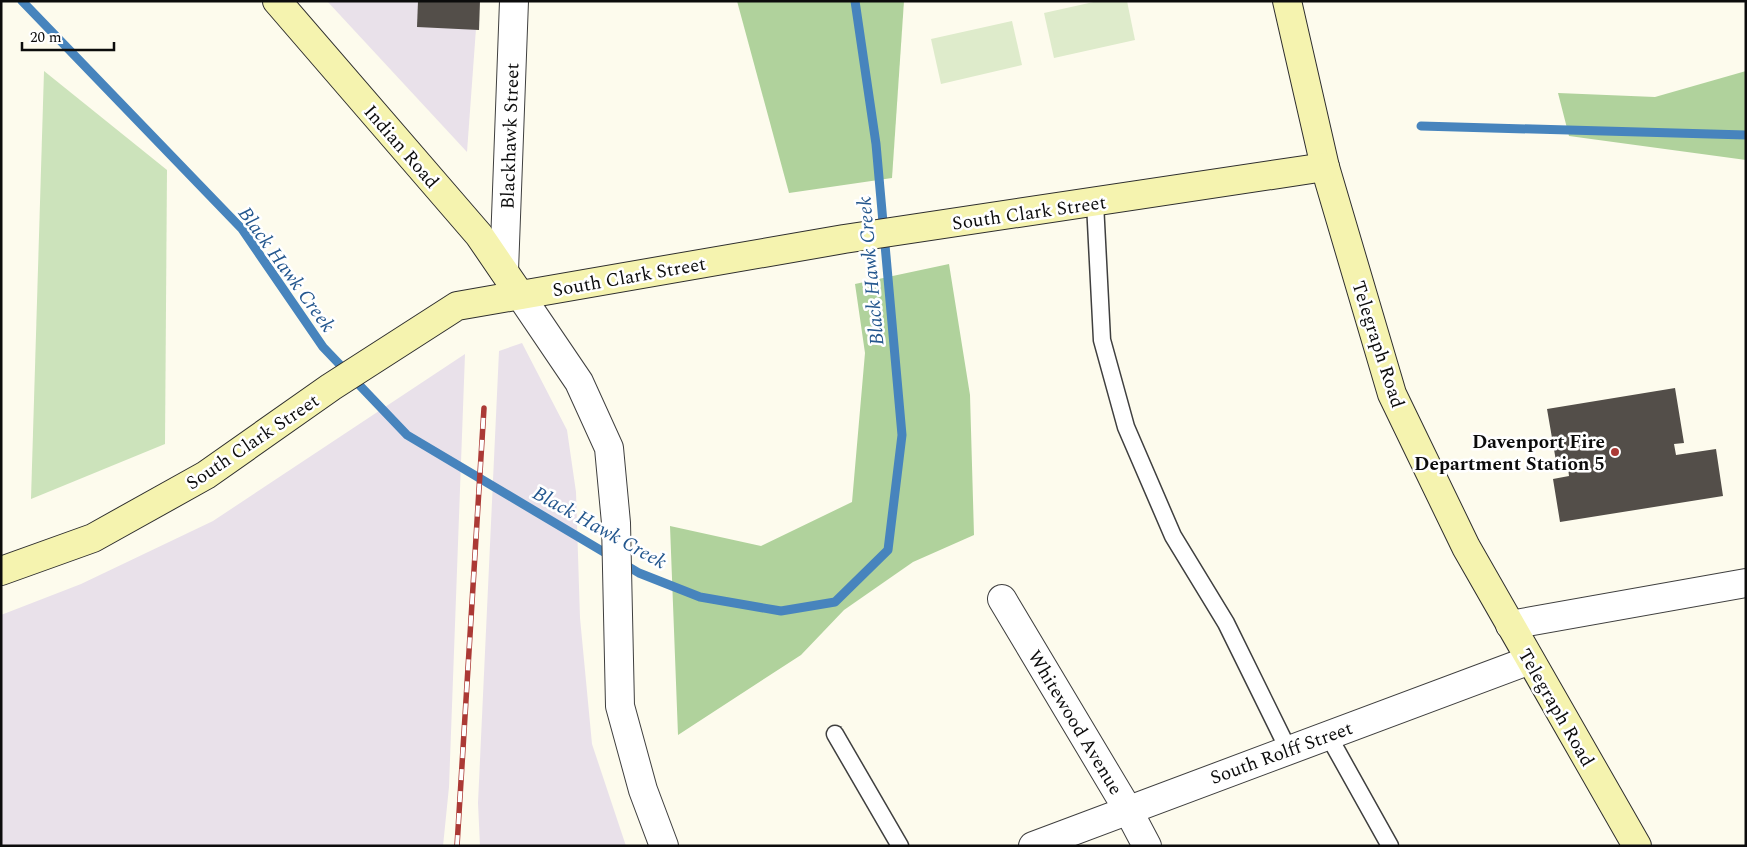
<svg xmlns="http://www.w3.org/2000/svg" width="1747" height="847" viewBox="0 0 1747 847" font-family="Spectral,serif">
	<rect width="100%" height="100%" fill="#fdfbed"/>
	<g fill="#e9e1ea">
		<polygon points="327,1 478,1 467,152"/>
		<polygon points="522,343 567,430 576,492 580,618 592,744 626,846 480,846 478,803 499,351"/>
		<polygon points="465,354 449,787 443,846 1,846 1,615 81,584 213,521"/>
	</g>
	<polygon fill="#cce3bb" points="44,71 167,170 165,444 31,499"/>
	<g fill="#b0d29c">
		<polygon points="737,1 904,1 892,178 789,193"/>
		<polygon points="1746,71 1746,160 1569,136 1558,93 1655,97"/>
		<polygon points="949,264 970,395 974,535 913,562 844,610 801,655 678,735 670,526 761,546 852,502 865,353 855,284"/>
	</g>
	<g fill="#deebcb">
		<polygon points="1098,1 1127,1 1135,40 1054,58 1044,13"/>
		<polygon points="1012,21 1022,65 941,84 931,39"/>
	</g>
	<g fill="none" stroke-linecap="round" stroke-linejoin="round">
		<g stroke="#4784bd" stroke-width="9">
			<polyline points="22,1 242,229 323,347 407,435 639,573 700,597 781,611 835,602 888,550 902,435 876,144 855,1"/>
			<polyline points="1421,126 1746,135"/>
		</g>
	</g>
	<g fill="#534e49">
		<polygon points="418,1 480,1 479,30 417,27"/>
		<polygon points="1675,388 1684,443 1674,444 1676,455 1716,449 1723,496 1560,522 1553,479 1569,476 1567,460 1556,461 1547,409"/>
	</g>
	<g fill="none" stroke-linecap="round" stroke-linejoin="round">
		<g stroke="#3f3f3f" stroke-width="19">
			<g id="lane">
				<polyline points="1095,203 1102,340 1126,427 1173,536 1226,623 1288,749"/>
				<polyline points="835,734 900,846"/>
				<polyline points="1328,735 1390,846"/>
			</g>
		</g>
		<g stroke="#3f3f3f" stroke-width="30">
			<g id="street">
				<polyline points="504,271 514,1"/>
				<polyline points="520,295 579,382 609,448 616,523 620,706 643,790 664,846"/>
				<polyline points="1002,599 1128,810 1147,846"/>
				<polyline points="1510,625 1746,583"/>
				<polyline points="1033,846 1530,660"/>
			</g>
		</g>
		<g stroke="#2e2e2e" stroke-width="30">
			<g id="secondary">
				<polyline points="277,1 479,235 520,295"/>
				<polyline points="1287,1 1325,167 1392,394 1466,547 1637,846"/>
				<polyline points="1,571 93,538 206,475 331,387 457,306 844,239 1325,167"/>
			</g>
		</g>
		<use href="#lane" stroke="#fff" stroke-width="16"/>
		<use href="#street" stroke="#fff" stroke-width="28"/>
		<use href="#secondary" stroke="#f5f3af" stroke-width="28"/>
		<g stroke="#ab3935" stroke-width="5.5">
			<polyline id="rail" points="457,846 484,408"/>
		</g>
		<use href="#rail" stroke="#fff" stroke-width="4" stroke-dasharray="11" stroke-linecap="butt"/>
	</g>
	<circle fill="#ab3935" stroke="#fff" stroke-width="2" cx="1615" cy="452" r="5"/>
	<g text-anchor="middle" stroke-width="5" stroke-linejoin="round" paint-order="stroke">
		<g font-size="19" fill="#0c0c0c" stroke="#fff">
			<text transform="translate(509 136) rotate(-88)" y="7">Blackhawk Street</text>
			<text transform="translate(402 146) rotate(49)" y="7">Indian Road</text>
			<text transform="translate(1029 212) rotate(-8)" y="7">South Clark Street</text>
			<text transform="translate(629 276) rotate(-10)" y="7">South Clark Street</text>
			<text transform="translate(1379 344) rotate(72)" y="7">Telegraph Road</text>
			<text transform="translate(252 441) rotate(-34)" y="7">South Clark Street</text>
			<text transform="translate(1557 707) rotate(60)" y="7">Telegraph Road</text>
			<text transform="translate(1076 722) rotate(59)" y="7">Whitewood Avenue</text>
			<text transform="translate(1281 752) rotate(-20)" y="7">South Rolff Street</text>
		</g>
		<g font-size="19" font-weight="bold" fill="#0c0c0c" stroke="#fff" text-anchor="end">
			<text x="1605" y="448">Davenport Fire<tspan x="1605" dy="22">Department Station 5</tspan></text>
		</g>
		<g font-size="20" font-style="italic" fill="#24578e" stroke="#fff">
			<text transform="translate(287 269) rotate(54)" y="7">Black Hawk Creek</text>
			<text transform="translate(870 271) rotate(-95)" y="7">Black Hawk Creek</text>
			<text transform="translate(600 527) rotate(29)" y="7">Black Hawk Creek</text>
		</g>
	</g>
	<rect width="1747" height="847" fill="none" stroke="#0c0c0c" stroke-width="5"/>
	<path d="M22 42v8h92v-8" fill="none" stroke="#0c0c0c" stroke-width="2.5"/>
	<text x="30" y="42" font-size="15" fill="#0c0c0c" stroke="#ffffff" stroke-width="4" paint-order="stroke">20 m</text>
</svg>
